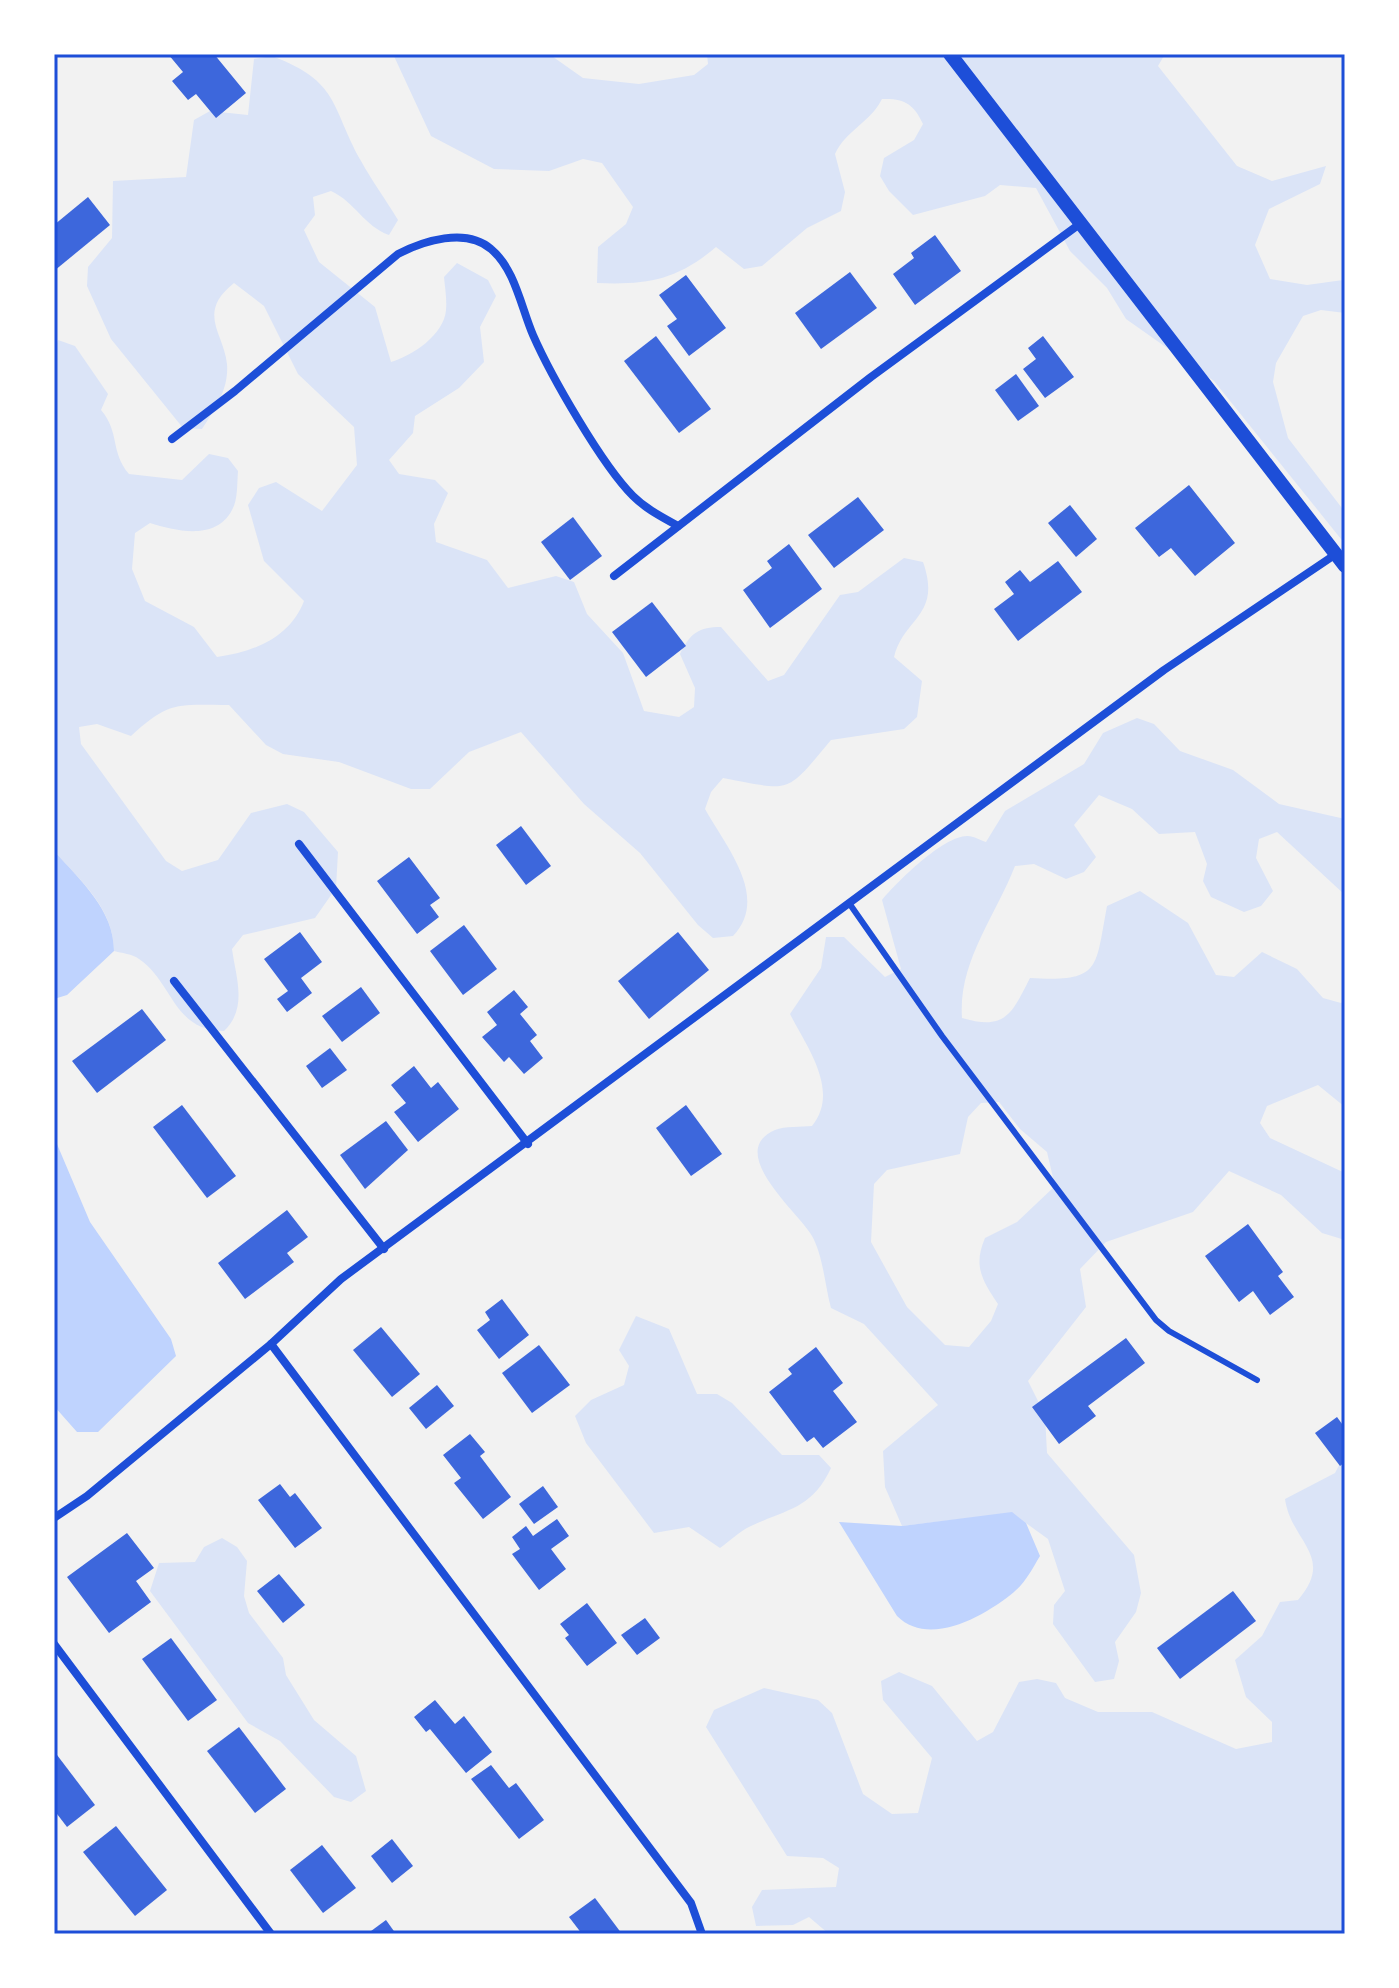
<svg xmlns="http://www.w3.org/2000/svg" width="1399" height="1988" viewBox="0 0 1399 1988" font-family="'Space Grotesk',sans-serif">
	<rect width="100%" height="100%" fill="#f2f2f2"/>
	<g fill="#dbe4f7" fill-rule="evenodd">
		<path d="M 393,54 L 549,54 L 583,78 L 639,84 L 694,75 L 708,64 L 707,54 L 1165,54 L 1158,66 L 1237,166 L 1272,181 L 1326,166 L 1320,184 L 1269,209 L 1255,245 L 1270,279 L 1307,285 L 1343,280 L 1345,276 L 1345,313 L 1321,310 L 1303,316 L 1276,363 L 1273,382 L 1288,438 L 1345,512 L 1345,544 L 1214,381 L 1126,319 L 1107,288 L 1070,251 L 1036,188 L 1000,185 L 985,196 L 913,215 L 889,191 L 880,176 L 884,158 L 914,140 L 923,124 C 914,104 904,98 882,99 C 870,123 846,130 835,154 L 845,192 L 841,211 L 807,228 L 762,266 L 744,269 L 716,247 C 677,280 648,285 597,283 L 598,247 L 626,224 L 633,207 L 602,163 L 583,159 L 549,171 L 494,169 L 431,136 Z"/>
		<path d="M 272,56 C 340,82 330,105 361,161 C 372,181 386,200 398,220 L 389,235 C 364,226 355,202 331,191 L 313,197 L 315,215 L 304,230 L 319,262 L 375,307 L 391,362 C 412,356 444,335 446,310 C 447,299 445,288 444,277 L 457,263 L 488,280 L 496,296 L 480,327 L 484,362 L 459,388 L 415,416 L 413,433 L 389,460 L 399,474 L 435,480 L 448,493 L 434,524 L 436,542 L 487,560 L 508,588 L 556,576 L 574,582 L 587,614 L 623,653 L 644,711 L 679,717 L 694,707 L 695,688 L 680,654 C 690,633 699,627 721,627 L 768,681 L 784,675 L 840,595 L 858,592 L 904,558 L 923,562 C 942,616 904,617 894,657 L 922,681 L 917,717 L 904,729 L 831,740 C 785,795 793,791 723,778 L 711,792 L 705,809 C 726,847 770,897 733,936 L 713,938 L 698,925 L 640,853 L 584,804 L 521,732 L 469,752 L 430,789 L 411,789 L 339,762 L 283,754 L 266,745 L 229,705 C 178,705 170,700 131,736 L 97,724 L 79,727 L 81,744 L 166,861 L 182,871 L 218,860 L 251,813 L 287,804 L 304,812 L 338,852 L 336,888 L 315,918 L 243,935 L 232,949 C 236,978 248,1008 224,1031 C 173,1031 173,982 139,959 C 133,954 121,953 114,951 C 114,909 81,881 54,851 L 54,352 L 58,340 L 75,346 L 108,394 L 101,410 C 120,432 110,452 129,474 L 182,480 L 209,454 L 228,458 L 238,471 C 237,483 238,500 232,510 C 216,541 176,531 150,523 L 135,533 L 132,569 L 145,601 L 194,627 L 217,657 C 253,652 290,638 304,601 L 264,561 L 248,505 L 259,488 L 276,482 L 322,511 L 357,465 L 354,427 L 298,374 L 264,306 L 234,283 C 196,313 224,333 227,364 C 229,389 215,409 202,429 L 183,428 L 111,339 L 87,286 L 88,267 L 112,238 L 113,181 L 186,177 L 194,120 L 210,111 L 248,115 L 254,59 Z"/>
		<path d="M 1137,718 L 1154,724 L 1180,751 L 1233,770 L 1279,804 L 1345,819 L 1345,895 L 1277,832 L 1259,839 L 1256,858 L 1273,891 L 1261,906 L 1244,912 L 1211,897 L 1203,881 L 1207,864 L 1195,832 L 1159,834 L 1132,809 L 1099,795 L 1074,825 L 1096,857 L 1084,872 L 1066,879 L 1034,864 L 1015,866 C 995,917 958,962 962,1018 C 1006,1031 1012,1013 1030,978 C 1101,982 1095,970 1107,906 L 1140,891 L 1188,923 L 1216,975 L 1234,977 L 1262,952 L 1297,969 L 1323,998 L 1341,1003 L 1345,1000 L 1345,1107 L 1318,1085 L 1267,1106 L 1260,1123 L 1270,1138 L 1345,1173 L 1345,1240 L 1322,1233 L 1281,1195 L 1229,1171 L 1193,1212 L 1106,1242 L 1080,1269 L 1086,1307 L 1028,1381 L 1045,1415 L 1047,1453 L 1134,1555 L 1141,1593 L 1136,1612 L 1115,1642 L 1119,1661 L 1114,1679 L 1095,1682 L 1053,1624 L 1054,1605 L 1065,1591 L 1048,1539 L 1012,1513 L 902,1526 L 885,1487 L 883,1451 L 938,1405 L 864,1324 L 831,1308 C 825,1286 823,1255 812,1236 C 800,1214 724,1152 775,1130 C 785,1126 801,1127 812,1126 C 840,1091 808,1049 790,1014 L 821,968 L 826,937 L 844,937 L 885,977 L 901,969 L 882,900 C 897,882 944,835 968,836 C 973,836 980,840 986,842 L 1005,811 L 1084,764 L 1103,733 ZM 999,1102 L 1020,1129 L 1047,1152 L 1055,1186 L 1017,1222 L 985,1238 C 973,1266 982,1280 998,1304 L 991,1321 L 969,1347 L 945,1345 L 907,1307 L 871,1242 L 874,1184 L 887,1170 L 960,1154 L 968,1117 L 981,1103 Z"/>
		<path d="M 636,1316 L 669,1329 L 697,1394 L 717,1394 L 732,1403 L 782,1455 L 819,1455 L 831,1468 C 812,1509 787,1509 751,1526 C 740,1531 730,1541 720,1548 L 689,1527 L 654,1533 L 586,1443 L 575,1416 L 591,1400 L 624,1385 L 629,1366 L 619,1350 Z"/>
		<path d="M 1345,1454 L 1345,1934 L 829,1934 L 809,1917 L 793,1925 L 756,1926 L 752,1907 L 762,1890 L 836,1887 L 839,1868 L 823,1858 L 787,1856 L 706,1727 L 714,1710 L 764,1688 L 818,1700 L 832,1713 L 863,1794 L 892,1814 L 918,1813 L 932,1758 L 883,1700 L 881,1681 L 899,1672 L 932,1686 L 977,1741 L 993,1732 L 1019,1682 L 1037,1679 L 1056,1683 L 1065,1698 L 1098,1712 L 1152,1712 L 1236,1749 L 1272,1742 L 1272,1722 L 1246,1697 L 1235,1660 L 1262,1636 L 1280,1602 L 1298,1600 C 1336,1556 1291,1542 1285,1499 L 1335,1473 Z"/>
		<polygon points="222,1538 237,1547 247,1561 244,1596 249,1613 283,1658 286,1675 314,1720 356,1756 366,1791 351,1802 334,1797 280,1741 248,1723 150,1591 159,1563 195,1562 204,1547"/>
	</g>
	<g fill="#bfd3fe">
		<path d="M 54,851 C 81,881 114,910 114,951 L 67,995 L 54,999 Z"/>
		<polygon points="54,1137 90,1222 171,1339 176,1356 98,1432 77,1432 54,1406"/>
		<path d="M 1012,1512 L 1026,1523 L 1040,1556 C 1032,1569 1026,1582 1014,1592 C 985,1616 929,1648 897,1616 L 839,1522 L 902,1526 Z"/>
	</g>
	<g fill="#3d67dc">
		<polygon points="168,54 214,54 246,93 216,118 196,94 188,100 172,81 183,72"/>
		<polygon points="88,197 110,225 54,271 54,225"/>
		<polygon points="935,235 961,271 915,305 893,274 914,258 911,253"/>
		<polygon points="850,272 877,308 821,349 795,313"/>
		<polygon points="686,275 726,328 689,356 667,326 677,319 659,295"/>
		<polygon points="656,336 711,409 679,433 624,361"/>
		<polygon points="1043,336 1074,377 1045,398 1023,369 1036,359 1028,348"/>
		<polygon points="1016,374 1039,406 1018,421 995,390"/>
		<polygon points="1189,485 1235,543 1195,576 1171,548 1159,557 1135,528"/>
		<polygon points="858,497 884,530 834,568 808,535"/>
		<polygon points="1070,505 1097,539 1076,557 1048,523"/>
		<polygon points="573,517 602,556 570,580 541,542"/>
		<polygon points="789,544 822,589 770,628 743,590 772,568 767,561"/>
		<polygon points="1058,561 1082,592 1018,641 994,609 1014,594 1005,582 1020,570 1030,582"/>
		<polygon points="652,602 686,646 646,677 612,632"/>
		<polygon points="521,826 551,866 526,885 496,845"/>
		<polygon points="409,857 440,898 430,905 439,917 417,934 377,881"/>
		<polygon points="464,925 497,969 463,995 430,951"/>
		<polygon points="300,932 322,962 301,978 312,993 287,1012 277,999 288,991 264,959"/>
		<polygon points="678,932 709,970 649,1019 618,981"/>
		<polygon points="361,987 380,1013 342,1042 322,1016"/>
		<polygon points="514,990 528,1007 520,1014 537,1035 530,1041 543,1058 524,1074 509,1057 504,1062 482,1037 497,1025 487,1012"/>
		<polygon points="142,1009 166,1040 97,1093 72,1061"/>
		<polygon points="330,1048 347,1070 322,1088 306,1066"/>
		<polygon points="414,1066 431,1088 438,1082 459,1109 418,1142 394,1112 406,1103 391,1085"/>
		<polygon points="182,1105 236,1176 207,1198 153,1127"/>
		<polygon points="686,1105 722,1154 691,1176 656,1128"/>
		<polygon points="386,1121 408,1150 365,1189 340,1155"/>
		<polygon points="287,1210 308,1237 287,1253 294,1262 245,1299 218,1263"/>
		<polygon points="1248,1224 1283,1272 1278,1276 1294,1297 1270,1315 1253,1291 1239,1302 1205,1256"/>
		<polygon points="502,1299 529,1335 499,1359 477,1330 490,1320 485,1312"/>
		<polygon points="381,1327 420,1374 392,1397 353,1350"/>
		<polygon points="1126,1338 1145,1363 1088,1406 1096,1416 1059,1444 1032,1407"/>
		<polygon points="539,1345 570,1385 532,1413 502,1373"/>
		<polygon points="816,1347 843,1383 833,1391 857,1422 823,1448 814,1437 807,1442 769,1392 792,1374 788,1369"/>
		<polygon points="437,1385 454,1406 426,1429 409,1408"/>
		<polygon points="1337,1417 1345,1428 1345,1462 1340,1466 1315,1433"/>
		<polygon points="470,1434 485,1452 480,1456 511,1497 483,1519 454,1483 461,1478 443,1455"/>
		<polygon points="280,1484 290,1497 295,1493 322,1528 295,1548 258,1500"/>
		<polygon points="543,1486 558,1507 534,1524 519,1504"/>
		<polygon points="557,1519 569,1536 551,1549 566,1569 539,1590 512,1554 520,1549 512,1537 526,1526 533,1536"/>
		<polygon points="127,1533 154,1568 136,1581 151,1602 109,1633 67,1577"/>
		<polygon points="279,1574 305,1605 283,1623 257,1591"/>
		<polygon points="1233,1591 1256,1621 1180,1679 1157,1648"/>
		<polygon points="587,1603 617,1643 587,1666 565,1638 569,1635 560,1624"/>
		<polygon points="645,1618 660,1638 637,1655 621,1635"/>
		<polygon points="171,1638 217,1700 188,1721 142,1659"/>
		<polygon points="435,1700 455,1724 464,1716 492,1752 466,1773 430,1729 426,1732 414,1717"/>
		<polygon points="239,1727 286,1789 255,1813 207,1751"/>
		<polygon points="54,1751 95,1805 67,1827 54,1810"/>
		<polygon points="491,1765 509,1788 516,1783 544,1820 519,1839 471,1779"/>
		<polygon points="116,1826 167,1890 135,1916 83,1852"/>
		<polygon points="392,1839 413,1866 392,1883 371,1856"/>
		<polygon points="322,1845 356,1888 323,1913 290,1870"/>
		<polygon points="595,1898 622,1934 582,1934 569,1917"/>
		<polygon points="386,1920 396,1934 367,1934"/>
	</g>
	<g fill="none" stroke-linecap="round" stroke-linejoin="round">
		<polyline stroke="#1d4ed8" stroke-width="6" points="849,903 942,1036 1156,1320 1169,1331 1257,1380"/>
		<g stroke="#1d4ed8" stroke-width="8">
			<path d="M 172,439 L 235,391 L 398,254 C 423,241 466,227 491,249 C 515,269 521,307 533,335 C 551,376 602,465 633,496 C 646,509 662,517 678,526"/>
			<polyline points="614,576 871,377 1081,223"/>
			<polyline points="299,844 528,1144"/>
			<polyline points="174,981 384,1249"/>
			<polyline points="271,1344 691,1903 702,1934"/>
			<polyline points="54,1518 87,1496 271,1344 341,1279 1164,670 1336,554"/>
			<polyline points="54,1644 271,1934"/>
		</g>
		<polyline stroke="#1d4ed8" stroke-width="14" points="950,54 1345,566"/>
	</g>
	<rect width="1399" height="1988" fill="none" stroke="#ffffff" stroke-width="112"/>
	<rect x="56" y="56" width="1287" height="1876" fill="none" stroke="#1d4ed8" stroke-width="3"/>
</svg>
